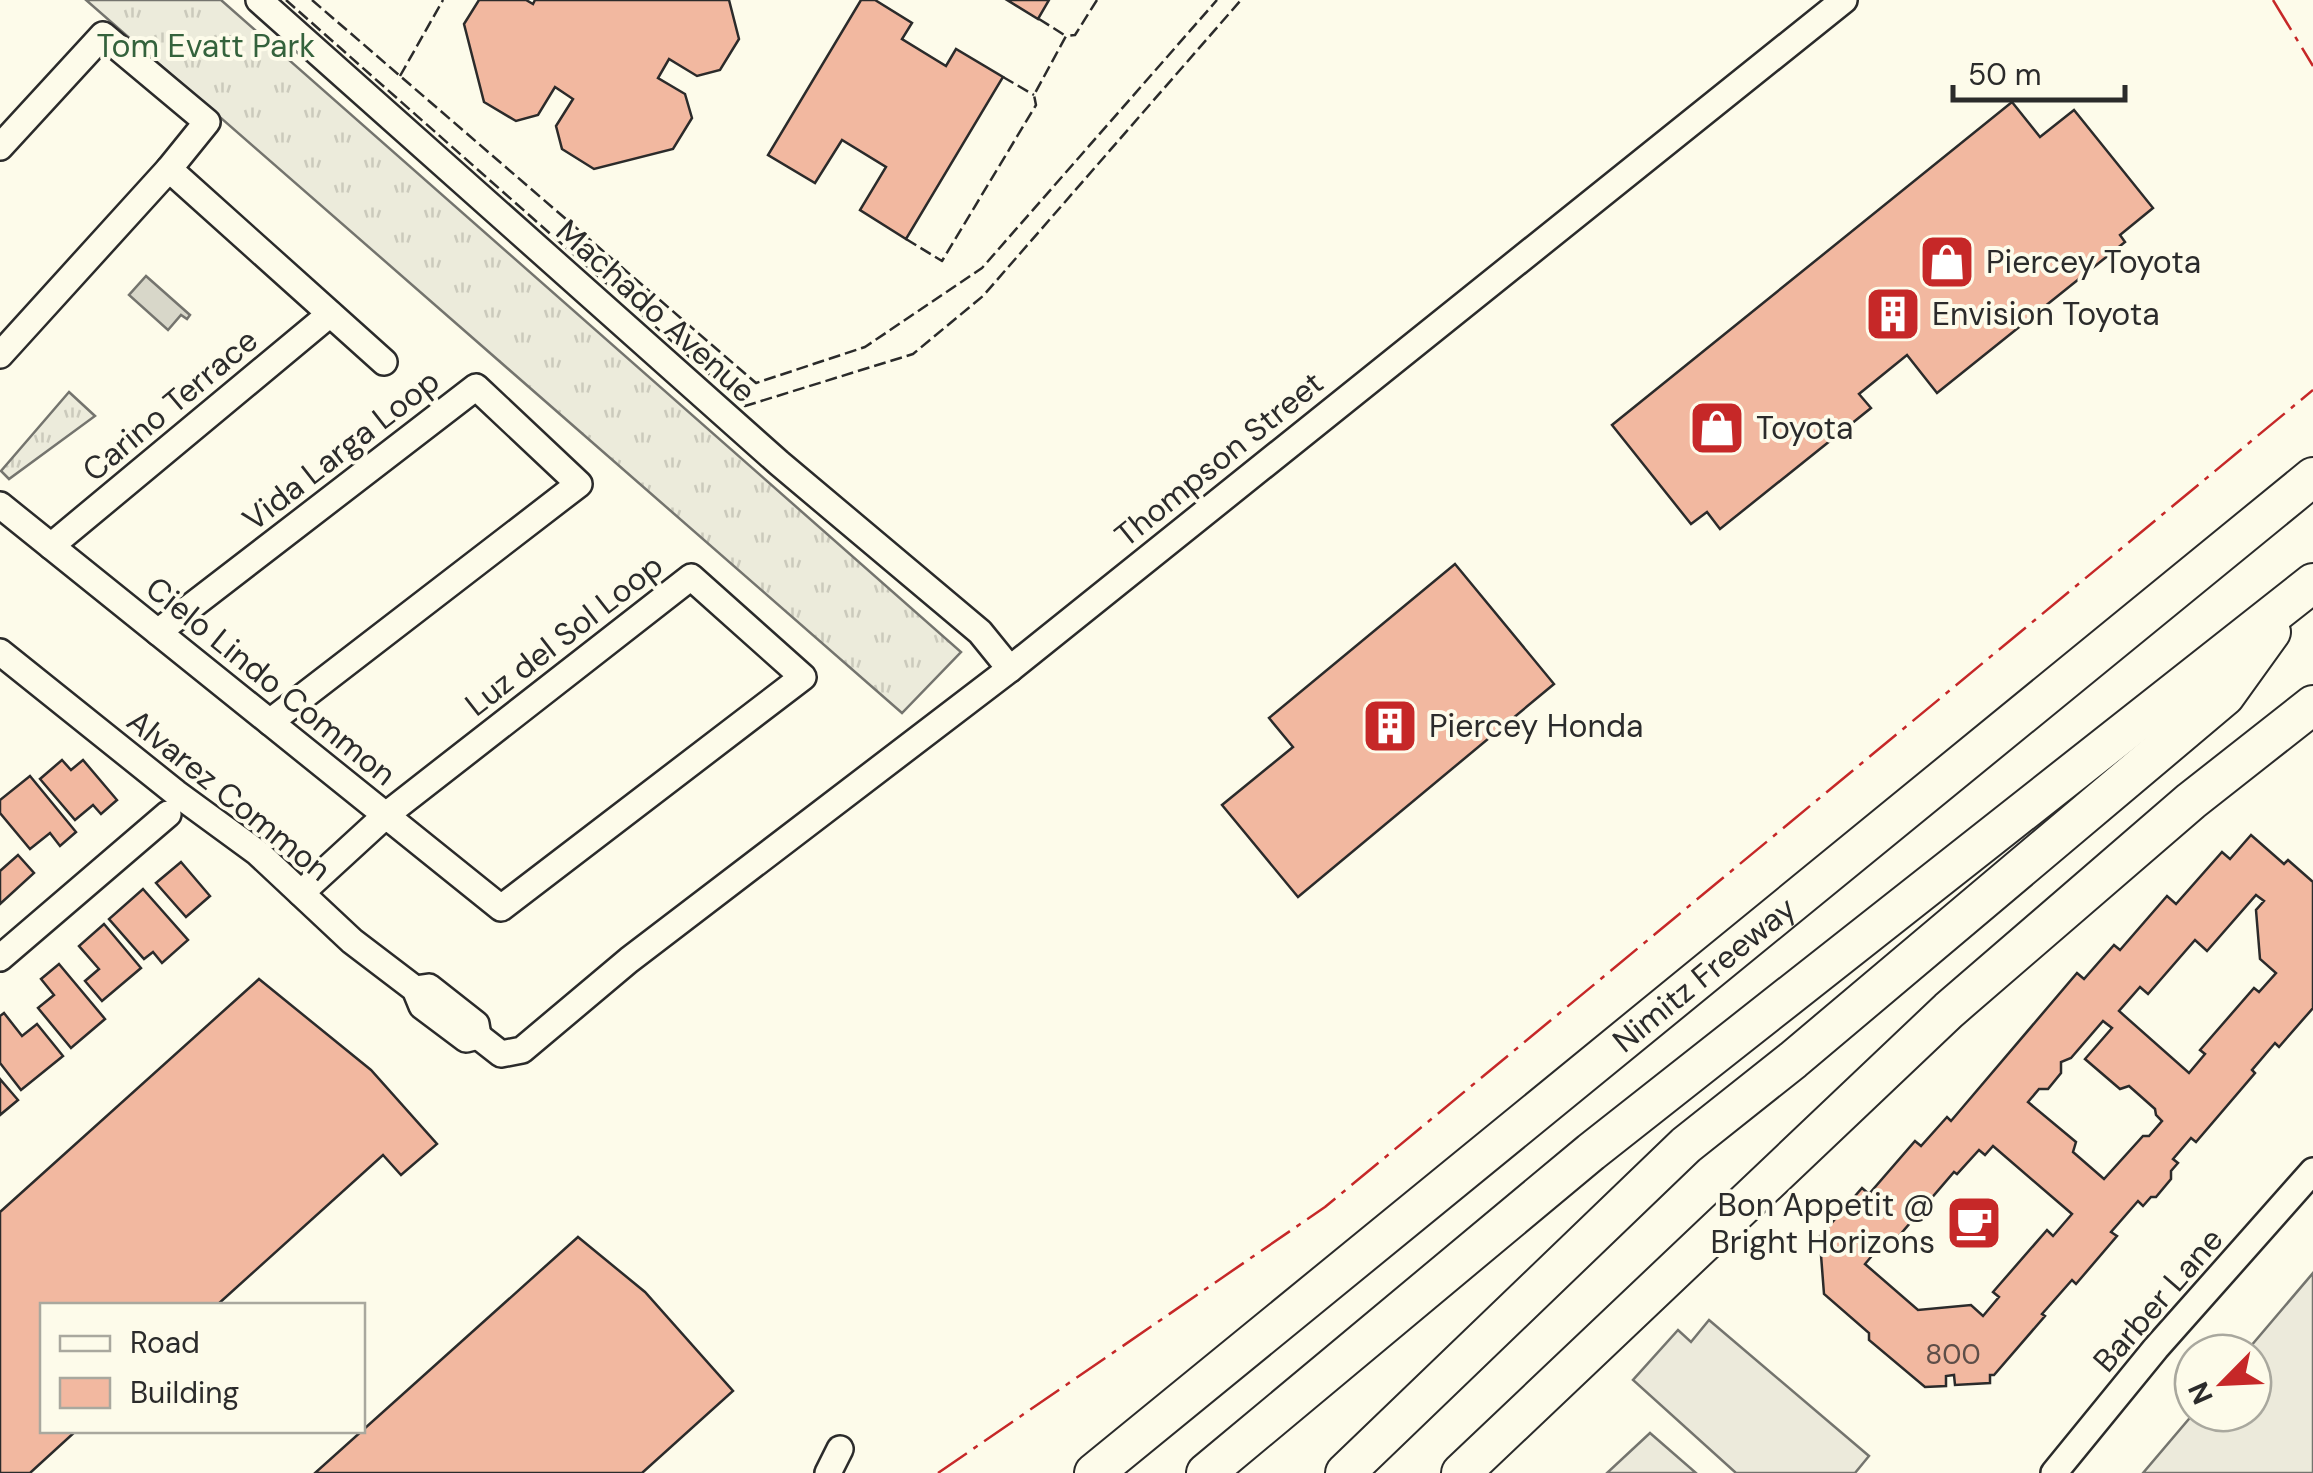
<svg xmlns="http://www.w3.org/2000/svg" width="2313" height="1473" viewBox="0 0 2313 1473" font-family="'DM Sans',sans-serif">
	<defs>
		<pattern id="grass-tufts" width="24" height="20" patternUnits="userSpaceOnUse" patternTransform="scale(2.5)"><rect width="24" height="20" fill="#ecebdb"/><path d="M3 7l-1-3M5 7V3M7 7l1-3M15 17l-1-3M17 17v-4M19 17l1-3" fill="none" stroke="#cbcabc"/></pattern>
	</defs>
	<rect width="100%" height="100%" fill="#fdfbea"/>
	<g fill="url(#grass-tufts)" stroke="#74746e" stroke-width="2.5">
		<polygon points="86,0 221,0 961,652 902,713"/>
		<polygon points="69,392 95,416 9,479 1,471"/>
	</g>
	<g fill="#eceadb" stroke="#74746e" stroke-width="2.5">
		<polygon points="2313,1273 2313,1473 2143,1473 2194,1413 2253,1413 2253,1353 2245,1353"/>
		<polygon points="1709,1320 1869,1456 1855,1473 1736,1473 1633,1380 1678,1330 1691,1342"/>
		<polygon points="1650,1433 1696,1473 1607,1473"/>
	</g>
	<polygon fill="#d8d7c9" stroke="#74746e" stroke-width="2.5" points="146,276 190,315 187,319 181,315 168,330 129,295"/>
	<g fill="#f2b8a0" stroke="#2b2b2b" stroke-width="2.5" fill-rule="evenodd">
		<polygon points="479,0 526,0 533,4 535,0 729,0 739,39 720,70 697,76 669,59 658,78 685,94 692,118 673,149 594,169 562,149 556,126 573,99 555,87 538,115 516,121 484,102 464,24"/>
		<polygon points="861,0 875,0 912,23 902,39 946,66 956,49 1003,77 906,239 860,210 886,167 842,140 815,183 768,155"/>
		<polygon points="1007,0 1049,0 1038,19"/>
		<polygon points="2012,102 2040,137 2074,110 2153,208 2120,235 2125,242 1937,393 1907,355 1859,394 1871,408 1720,529 1707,512 1691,524 1612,425"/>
		<polygon points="1455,564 1554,684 1298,897 1222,805 1293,747 1269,718"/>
		<polygon points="62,760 71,770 83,760 117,800 101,814 93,805 75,820 40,779"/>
		<polygon points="30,776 76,832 60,846 50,833 30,849 0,813 0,800"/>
		<path d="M 2251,835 L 2284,864 L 2288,860 L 2313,882 L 2313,1008 L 2279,1047 L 2275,1043 L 2252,1070 L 2255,1073 L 2196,1142 L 2191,1138 L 2173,1159 L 2178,1163 L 2171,1171 L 2171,1179 L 2156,1197 L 2151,1197 L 2143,1206 L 2138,1201 L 2111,1232 L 2117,1236 L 2076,1284 L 2072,1280 L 2042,1314 L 2045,1316 L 1994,1375 L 1990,1375 L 1990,1383 L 1955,1385 L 1954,1375 L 1946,1376 L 1946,1386 L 1925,1387 L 1869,1340 L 1869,1333 L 1824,1294 L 1821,1255 L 1826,1250 L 1816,1241 L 1862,1188 L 1869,1194 L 1915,1141 L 1921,1146 L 1947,1117 L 1951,1121 L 2077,973 L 2084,979 L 2114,945 L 2120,950 L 2167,896 L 2176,904 L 2222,852 L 2230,859 ZM 2256,895 L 2264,901 L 2256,910 L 2260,959 L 2276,973 L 2259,992 L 2254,988 L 2200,1050 L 2205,1054 L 2189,1073 L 2119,1011 L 2140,987 L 2148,994 L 2195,940 L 2207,951 ZM 2103,1021 L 2112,1028 L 2085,1059 L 2120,1089 L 2129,1086 L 2155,1109 L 2156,1115 L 2162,1121 L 2149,1136 L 2143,1136 L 2104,1179 L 2073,1152 L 2076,1142 L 2028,1102 L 2039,1089 L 2048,1089 L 2061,1073 L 2061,1062 L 2071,1058 ZM 1993,1146 L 2072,1214 L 2053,1236 L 2047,1230 L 1993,1292 L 1999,1297 L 1983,1316 L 1971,1305 L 1918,1310 L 1865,1264 L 1886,1239 L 1889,1242 L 1895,1235 L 1898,1237 L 1954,1172 L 1957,1174 L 1979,1150 L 1985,1155 Z"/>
		<polygon points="18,855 34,873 0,904 0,871"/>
		<polygon points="181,862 210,896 186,917 156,883"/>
		<polygon points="143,889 188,940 162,963 153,952 144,959 109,919"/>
		<polygon points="104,924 141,968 102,1001 85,981 99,969 79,946"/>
		<polygon points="59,964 105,1019 71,1048 38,1008 54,995 41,979"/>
		<polygon points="259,979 371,1070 437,1144 401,1175 383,1155 216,1306 42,1306 42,1430 77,1430 30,1473 0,1473 0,1212"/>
		<polygon points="4,1013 22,1036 37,1024 63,1056 21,1090 0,1063 0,1016"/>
		<polygon points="0,1079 18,1100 0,1115"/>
		<polygon points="578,1237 645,1292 733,1391 642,1473 315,1473"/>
	</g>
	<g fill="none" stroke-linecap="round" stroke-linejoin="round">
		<g stroke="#2b2b2b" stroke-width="30">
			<g id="minor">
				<polyline points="259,0 779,463 980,632 1010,669"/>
				<polyline points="0,147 103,35 207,122 169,169 0,355"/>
				<polyline points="169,169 384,362"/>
				<path d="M 0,505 C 167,639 334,773 501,908 L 803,677 L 691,577 L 386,815 L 301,893"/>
				<polyline points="51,546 330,314"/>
				<polyline points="158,632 476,387 579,484 270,722"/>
				<polyline points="0,652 176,793 258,853 352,941 415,989 422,1006 466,1039 478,1036"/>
				<polyline points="0,958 168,814"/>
				<polyline points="415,989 429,987 476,1024 478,1036"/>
				<polyline points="478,1036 501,1054 522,1050 629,960 1010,669 1844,0"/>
				<polyline points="828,1473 840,1449"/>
				<polyline points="2054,1473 2156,1348 2313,1171"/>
			</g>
		</g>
		<g stroke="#2b2b2b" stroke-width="42">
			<g id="highway">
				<path id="s1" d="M 1094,1473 L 2313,477"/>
				<polyline points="1206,1473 1591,1152 2313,583"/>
				<polyline points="1345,1473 1686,1145 1793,1060 2225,696 2271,632"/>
				<polyline points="1461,1473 1949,1010 2191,801 2313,705"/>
			</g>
		</g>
		<use href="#minor" stroke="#fdfbea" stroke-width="25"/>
		<use href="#highway" stroke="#fdfbea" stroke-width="38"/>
		<g stroke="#2b2b2b" stroke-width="2.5" stroke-dasharray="12 5" stroke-linecap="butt">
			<polyline points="286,0 745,406 913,354 983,296 1241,0"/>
			<polyline points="312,0 756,383 865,347 982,268 1217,0"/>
			<polyline points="1039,19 1066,36"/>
			<polyline points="400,76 443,0"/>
			<polyline points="1003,77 1034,95"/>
			<polyline points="906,239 942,261 1036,105 1034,95 1066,36 1075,35 1097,0"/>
		</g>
		<g stroke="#c62828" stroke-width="2.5" stroke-dasharray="35 8 5 8" stroke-linecap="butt">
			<polyline points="2273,0 2313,66"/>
			<polyline points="938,1473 1325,1207 2313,390"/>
		</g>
	</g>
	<defs>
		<g id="shop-square" transform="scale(2.875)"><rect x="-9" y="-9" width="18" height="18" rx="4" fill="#c62828" stroke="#fdfbea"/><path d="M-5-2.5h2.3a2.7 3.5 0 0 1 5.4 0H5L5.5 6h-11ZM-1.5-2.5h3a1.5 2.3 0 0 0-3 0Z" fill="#fff"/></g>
		<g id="building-square" transform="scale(2.875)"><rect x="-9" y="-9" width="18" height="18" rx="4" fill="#c62828" stroke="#fdfbea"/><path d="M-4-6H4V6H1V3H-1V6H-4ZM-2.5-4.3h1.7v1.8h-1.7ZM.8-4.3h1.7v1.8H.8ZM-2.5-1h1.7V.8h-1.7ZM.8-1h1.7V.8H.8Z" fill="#fff"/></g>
		<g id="cafe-square" transform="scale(2.875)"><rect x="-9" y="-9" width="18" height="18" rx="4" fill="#c62828" stroke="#fdfbea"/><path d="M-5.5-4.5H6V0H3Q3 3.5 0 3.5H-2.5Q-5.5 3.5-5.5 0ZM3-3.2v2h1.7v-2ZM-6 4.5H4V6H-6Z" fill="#fff"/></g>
	</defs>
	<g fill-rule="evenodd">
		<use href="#shop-square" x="1947" y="262"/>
		<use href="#building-square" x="1893" y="314"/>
		<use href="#shop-square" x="1717" y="428"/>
		<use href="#building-square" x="1390" y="726"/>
		<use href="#cafe-square" x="1974" y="1223"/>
	</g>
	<g text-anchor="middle" stroke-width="8" stroke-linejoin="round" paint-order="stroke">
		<g font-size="28" fill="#5d4e48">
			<text x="1953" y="1364">800</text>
		</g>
		<g font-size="32" fill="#34623c" stroke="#fdfbea">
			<text x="206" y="57">Tom Evatt Park</text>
		</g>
		<g font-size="32" fill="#2b2b2b" stroke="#fdfbea" text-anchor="start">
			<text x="1986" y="273">Piercey Toyota</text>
			<text x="1932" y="325">Envision Toyota</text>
			<text x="1756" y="439">Toyota</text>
			<text x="1429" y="737">Piercey Honda</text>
			<text x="1935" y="1216" text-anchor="end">Bon Appetit @<tspan x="1935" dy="37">Bright Horizons</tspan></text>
		</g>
		<g font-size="32" fill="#2b2b2b" stroke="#fdfbea">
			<text transform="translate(656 311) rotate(42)" y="11">Machado Avenue</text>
			<text transform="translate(170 405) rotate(-40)" y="11">Carino Terrace</text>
			<text transform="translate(341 450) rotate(-38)" y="11">Vida Larga Loop</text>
			<text transform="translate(1219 459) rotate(-39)" y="11">Thompson Street</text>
			<text transform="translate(564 635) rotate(-38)" y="11">Luz del Sol Loop</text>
			<text transform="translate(271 681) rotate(39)" y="11">Cielo Lindo Common</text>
			<text transform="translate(229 795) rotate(39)" y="11">Alvarez Common</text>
			<text dy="11" stroke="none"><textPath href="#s1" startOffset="788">Nimitz Freeway</textPath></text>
			<text transform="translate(2158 1300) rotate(-49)" y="11">Barber Lane</text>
		</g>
	</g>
	<rect x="40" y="1303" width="325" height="130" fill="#fdfbea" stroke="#a9a89e" stroke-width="2.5"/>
	<rect x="60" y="1336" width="50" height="15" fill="#fdfbea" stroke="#a9a89e" stroke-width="2.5"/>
	<text x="130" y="1353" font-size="30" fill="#2b2b2b">Road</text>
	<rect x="60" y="1378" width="50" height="30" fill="#f2b8a0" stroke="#a9a89e" stroke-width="2.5"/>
	<text x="130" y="1403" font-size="30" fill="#2b2b2b">Building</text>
	<g transform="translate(2223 1383) rotate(246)"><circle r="48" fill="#fdfbea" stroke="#a9a89e" stroke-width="2.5"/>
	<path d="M0-8L18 38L0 25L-18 38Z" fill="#c62828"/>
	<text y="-15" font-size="28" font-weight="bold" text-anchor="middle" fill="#2b2b2b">N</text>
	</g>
	<path d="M1953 85v15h172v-15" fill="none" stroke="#2b2b2b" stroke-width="5"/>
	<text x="1968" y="85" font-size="30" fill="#2b2b2b" stroke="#fdfbea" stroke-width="8" paint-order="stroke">50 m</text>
</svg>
